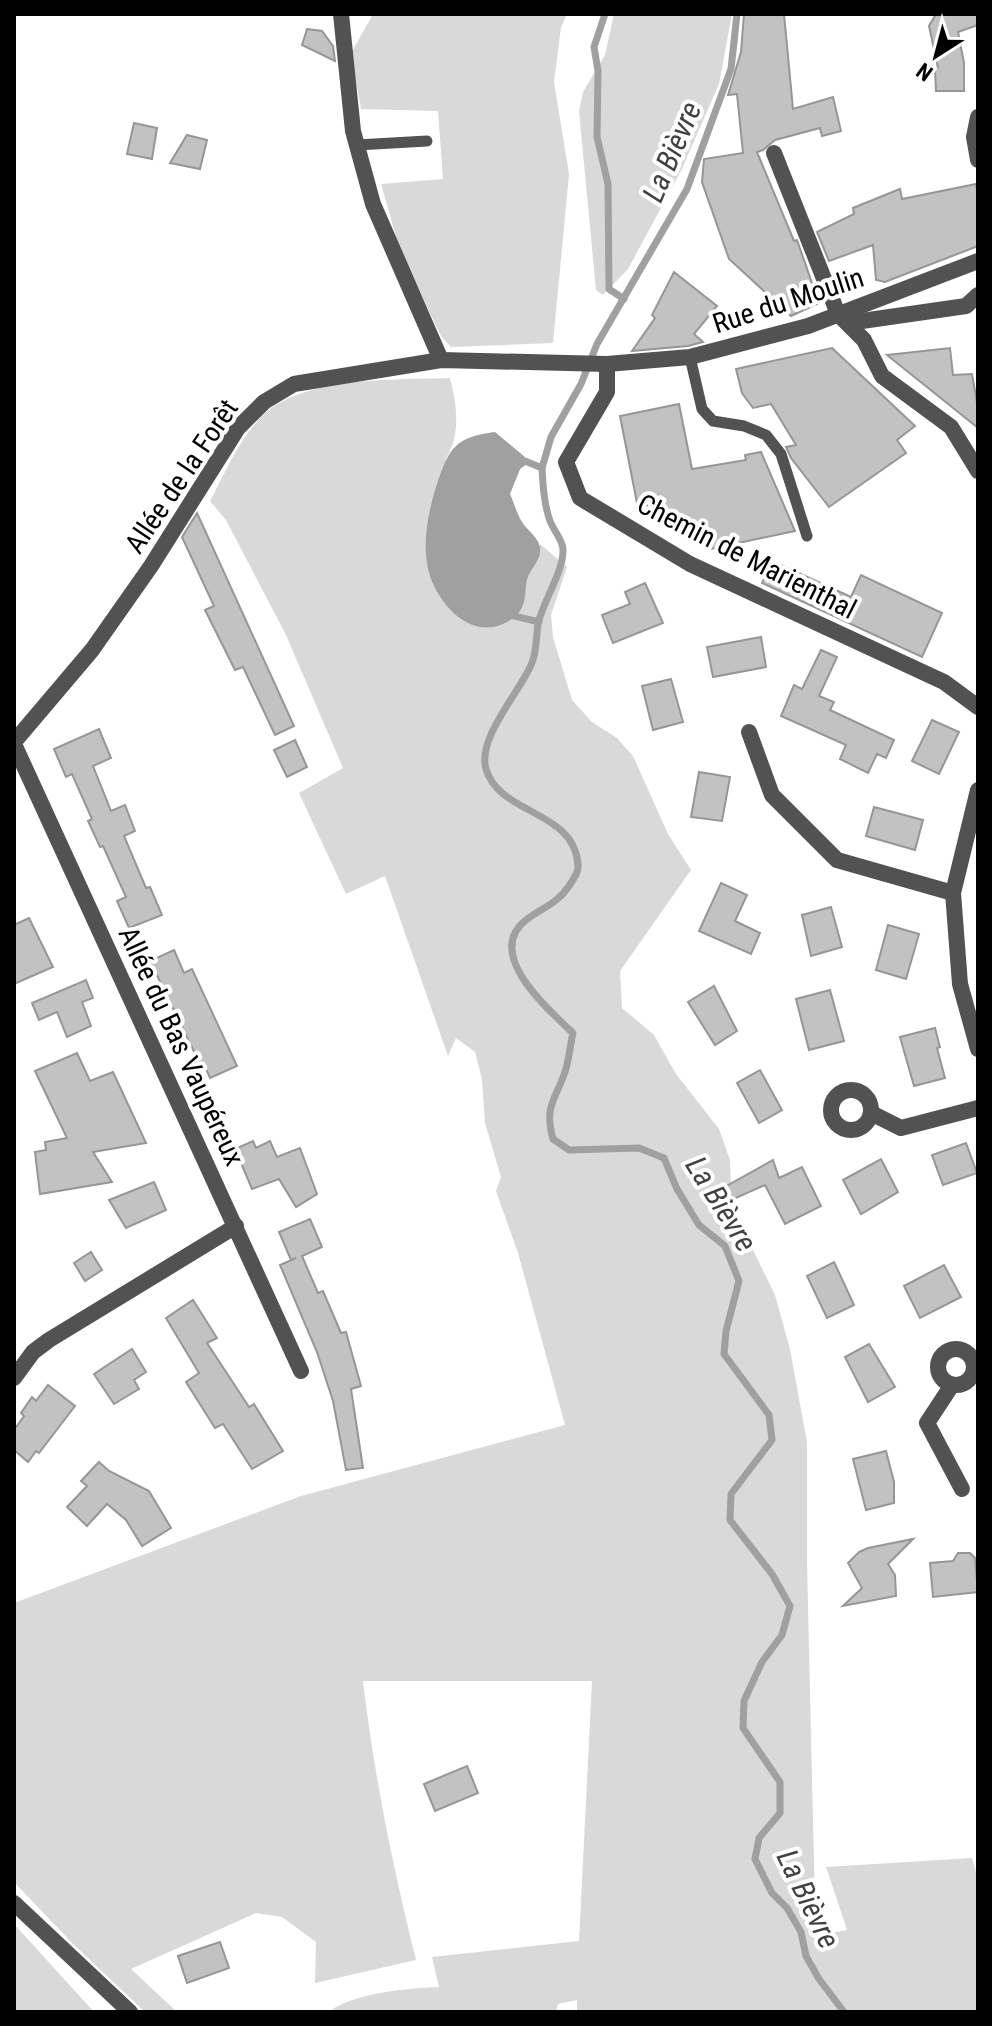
<svg xmlns="http://www.w3.org/2000/svg" width="992" height="2026" viewBox="0 0 992 2026" font-family="'Roboto Condensed',sans-serif">
	<rect width="100%" height="100%" fill="#fff"/>
	<g fill="#d9d9d9">
		<polygon points="373,14 567,14 561,27 554,82 569,174 553,343 451,347 441,336 400,250 381,184 443,179 438,111 361,109 351,53"/>
		<polygon points="614,14 732,14 719,84 681,171 628,269 603,295 596,290 579,111 583,92 605,55"/>
		<path d="M 450,378 C 457,405 461,435 446,458 L 427,556 L 433,585 L 515,618 C 523,605 523,595 527,580 C 531,565 539,561 540,544 L 567,567 L 551,615 L 553,637 L 572,700 L 592,722 L 617,738 L 633,756 L 668,834 L 691,870 L 620,971 L 622,1008 L 654,1035 L 676,1074 L 719,1129 L 730,1160 L 731,1189 L 739,1221 L 775,1295 L 790,1349 L 807,1442 L 807,1563 L 815,1907 L 818,1935 L 847,1930 L 826,1867 L 972,1858 L 978,1880 L 978,2012 L 577,2012 L 577,2000 L 558,2004 L 556,2012 L 329,2012 C 352,1993 409,1988 439,1987 L 432,1957 L 579,1941 L 592,1681 L 363,1681 C 374,1775 393,1868 416,1960 L 315,1983 L 316,1942 L 282,1917 L 256,1913 L 131,1969 L 177,2012 L 145,2012 L 73,1944 L 14,1882 L 14,1603 L 301,1496 L 565,1425 L 518,1253 L 496,1191 L 501,1177 L 485,1123 L 482,1079 L 475,1052 L 456,1038 L 448,1056 L 385,876 L 346,894 L 299,793 L 343,768 L 286,635 L 226,520 L 210,501 C 225,473 238,441 261,417 C 301,376 396,380 450,378 Z"/>
		<polygon points="14,1924 94,2012 14,2012"/>
	</g>
	<path fill="#a0a0a0" d="M 495,432 L 525,457 L 510,494 C 514,503 517,514 522,522 C 527,530 538,537 540,547 C 542,560 530,568 527,580 C 525,588 526,597 523,605 C 520,613 514,618 507,622 C 476,639 448,614 434,586 C 419,555 427,515 437,484 C 449,448 455,437 495,432 Z"/>
	<g fill="none" stroke-linecap="round" stroke-linejoin="round">
		<g stroke="#a0a0a0" stroke-width="7">
			<polyline points="605,14 594,47 598,71 597,137 608,184 609,289 624,299"/>
			<polyline points="517,467 525,461 542,468 551,437 581,384 597,344 687,189 731,69 737,14"/>
			<path d="M 542,468 C 543,486 544,504 550,521 C 554,531 562,539 563,549 C 564,571 543,601 538,624 C 536,637 537,653 531,665 C 519,693 477,738 486,769 C 499,815 575,810 578,865 C 579,873 573,879 569,886 C 558,903 542,908 526,920 C 483,954 549,1010 573,1033 C 570,1046 569,1060 565,1072 C 555,1101 544,1106 553,1139 L 569,1150 L 639,1148 L 664,1158 L 677,1189 L 699,1225 L 725,1246 L 739,1281 L 726,1331 L 724,1354 L 769,1415 L 772,1440 L 731,1494 L 730,1520 L 772,1574 L 790,1606 L 782,1635 L 762,1662 L 744,1701 L 743,1728 L 780,1782 L 780,1813 L 759,1838 L 755,1859 L 772,1893 L 787,1908 L 801,1932 L 806,1956 L 819,1979 L 844,2012"/>
			<polyline points="506,614 539,622"/>
		</g>
	</g>
	<g fill="#c2c2c2" stroke="#969696" stroke-width="2">
		<polygon points="744,14 784,14 793,109 833,97 841,131 822,136 820,128 775,140 763,150 757,152 794,241 797,240 819,303 791,316 729,259 702,182 704,159 743,153 737,94 728,95 741,52"/>
		<polygon points="936,14 978,14 978,25 958,32 964,63 964,91 936,91 935,69 938,68 929,26"/>
		<polygon points="307,29 322,31 333,46 335,61 302,45"/>
		<polygon points="134,123 157,128 152,159 127,154"/>
		<polygon points="187,135 207,140 200,169 170,163"/>
		<polygon points="976,184 978,195 978,246 885,282 876,280 873,245 829,261 817,232 854,214 853,208 900,189 902,199"/>
		<polygon points="674,272 717,306 694,334 703,342 688,346 632,351 655,318 652,315"/>
		<polygon points="832,348 915,426 897,440 906,453 829,507 791,458 786,447 796,445 771,404 753,408 742,393 736,369"/>
		<polygon points="950,348 953,375 972,374 978,408 978,428 887,355"/>
		<polygon points="679,404 692,469 746,460 745,455 761,452 795,531 710,549 704,521 666,527 661,503 638,508 620,416"/>
		<polygon points="197,513 294,726 275,735 243,667 235,670 205,610 214,606 182,537"/>
		<polygon points="772,561 851,597 861,575 942,613 922,657 762,583"/>
		<polygon points="645,583 663,623 613,643 602,615 630,604 625,592"/>
		<polygon points="761,637 766,667 713,677 707,647"/>
		<polygon points="821,650 837,657 819,696 834,702 830,710 894,740 886,758 877,754 868,773 840,759 846,745 781,716 794,685 802,689"/>
		<polygon points="671,679 683,722 653,730 642,686"/>
		<polygon points="932,720 959,732 939,774 912,761"/>
		<polygon points="99,729 111,758 93,766 111,811 125,805 135,831 124,836 146,888 150,887 162,915 129,928 117,901 126,897 103,846 100,847 88,821 92,819 72,774 66,777 54,749"/>
		<polygon points="295,740 307,767 287,777 274,750"/>
		<polygon points="699,772 730,777 722,821 691,817"/>
		<polygon points="874,807 923,820 915,850 866,836"/>
		<polygon points="721,883 747,895 735,921 760,933 751,954 699,931"/>
		<polygon points="831,907 842,947 811,956 802,915"/>
		<polygon points="29,918 53,967 14,984 14,925"/>
		<polygon points="888,925 919,934 906,979 876,970"/>
		<polygon points="174,950 184,973 192,969 237,1066 210,1078 203,1062 200,1064 150,961"/>
		<polygon points="86,980 93,998 82,1002 91,1026 67,1037 57,1012 39,1020 32,1003"/>
		<polygon points="714,986 737,1031 715,1045 688,1002"/>
		<polygon points="830,990 844,1041 809,1050 796,999"/>
		<polygon points="935,1028 940,1047 937,1048 945,1078 914,1086 900,1037"/>
		<polygon points="77,1053 90,1081 113,1072 146,1143 93,1152 112,1182 40,1194 35,1152 46,1150 45,1142 67,1138 35,1071"/>
		<polygon points="760,1070 782,1110 759,1123 737,1083"/>
		<polygon points="253,1141 256,1148 270,1141 277,1157 300,1148 317,1194 296,1207 279,1179 252,1189 235,1149"/>
		<polygon points="966,1143 977,1173 943,1185 932,1155"/>
		<polygon points="881,1159 898,1192 861,1214 843,1180"/>
		<polygon points="773,1160 779,1178 802,1167 821,1206 785,1224 765,1185 729,1201 723,1188"/>
		<polygon points="154,1182 166,1210 126,1228 109,1200"/>
		<polygon points="310,1219 322,1247 302,1256 318,1293 323,1291 341,1333 346,1332 361,1386 351,1389 363,1468 346,1470 333,1401 317,1352 280,1265 296,1258 291,1260 279,1232"/>
		<polygon points="91,1252 102,1270 85,1281 74,1263"/>
		<polygon points="834,1262 854,1305 827,1318 807,1276"/>
		<polygon points="944,1265 961,1297 920,1318 904,1286"/>
		<polygon points="193,1300 217,1338 207,1343 249,1407 254,1404 283,1451 252,1469 223,1424 215,1428 186,1382 199,1373 166,1318"/>
		<polygon points="869,1344 895,1387 868,1402 845,1357"/>
		<polygon points="132,1349 146,1372 134,1380 139,1389 114,1404 94,1374"/>
		<polygon points="48,1385 75,1406 39,1453 36,1451 28,1462 14,1450 14,1430 24,1416 21,1413 32,1397 36,1401"/>
		<polygon points="886,1451 894,1482 894,1503 866,1510 853,1459"/>
		<polygon points="99,1462 109,1471 149,1491 171,1528 142,1546 126,1520 107,1504 87,1526 67,1507 87,1486 81,1481"/>
		<polygon points="913,1539 888,1564 895,1575 896,1596 843,1606 862,1588 848,1563 859,1552 868,1548"/>
		<polygon points="958,1553 970,1553 975,1558 978,1592 933,1597 930,1563 953,1561"/>
		<polygon points="467,1766 478,1793 435,1811 424,1784"/>
		<polygon points="220,1942 229,1968 187,1983 178,1956"/>
	</g>
	<g fill="none" stroke-linecap="round" stroke-linejoin="round">
		<g stroke="#525252" stroke-width="11">
			<polyline points="357,145 427,141"/>
			<polyline points="690,357 702,409 713,421 744,426 766,435 781,454 807,536"/>
		</g>
		<g stroke="#525252" stroke-width="16">
			<polyline points="341,14 353,131 373,204 441,360"/>
			<polyline points="978,117 974,137 978,160"/>
			<polyline points="774,153 838,314 864,340 882,376 951,427 978,471"/>
			<polyline points="848,323 966,306 978,295"/>
			<polyline points="607,364 607,392 566,462 580,498 690,564 944,682 978,707"/>
			<polyline points="749,732 772,795 837,860 953,893"/>
			<polyline points="14,742 92,650 151,566 238,428 264,402 294,384 441,360 607,364 690,357 808,326 978,261"/>
			<polyline points="14,744 301,1371"/>
			<polyline points="978,790 953,893 960,984 978,1049"/>
			<circle cx="851" cy="1110" r="20"/>
			<polyline points="871,1113 901,1128 978,1108"/>
			<circle cx="956" cy="1367" r="18"/>
			<polyline points="14,1378 33,1352 49,1340 236,1226"/>
			<polyline points="952,1385 927,1423 962,1489"/>
		</g>
		<polyline stroke="#525252" stroke-width="16" points="14,1903 130,2012"/>
	</g>
	<g text-anchor="middle" stroke-width="8" stroke-linejoin="round" paint-order="stroke">
		<g font-size="28" fill="#000" stroke="#fff">
			<text transform="translate(788 300) rotate(-18)" y="10">Rue du Moulin</text>
			<text transform="translate(181 476) rotate(-56)" y="10">Allée de la Forêt</text>
			<text transform="translate(747 556) rotate(27)" y="10">Chemin de Marienthal</text>
			<text transform="translate(182 1046) rotate(65)" y="10">Allée du Bas Vaupéreux</text>
		</g>
		<g font-size="30" font-style="italic" fill="#414141" stroke="#fff">
			<text transform="translate(672 152) rotate(-67)" y="10">La Bièvre</text>
			<text transform="translate(721 1204) rotate(58)" y="10">La Bièvre</text>
			<text transform="translate(808 1899) rotate(64)" y="10">La Bièvre</text>
		</g>
	</g>
	<rect width="992" height="2026" fill="none" stroke="#000000" stroke-width="32"/>
	<g transform="translate(936 56) rotate(216)" stroke="#ffffff" stroke-width="6" paint-order="stroke">
	<path d="M0-6L14 30L0 20L-14 30Z" fill="#000000"/>
	<text y="-12" font-size="22" font-weight="bold" text-anchor="middle" fill="#000000">N</text>
	</g>
</svg>
